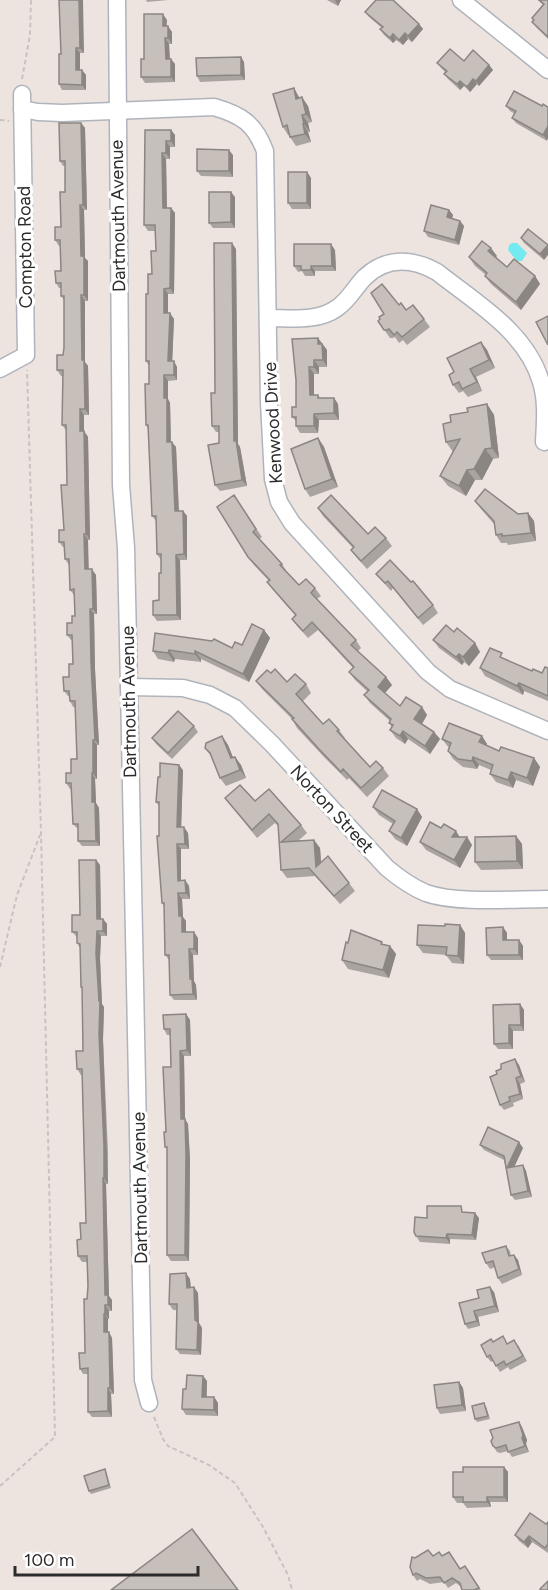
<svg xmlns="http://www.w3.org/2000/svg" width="548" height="1590" viewBox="0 0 548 1590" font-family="Figtree,sans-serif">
	<rect width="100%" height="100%" fill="#eee4df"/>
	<polygon fill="#72eaef" points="512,243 517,243 527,253 522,261 517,261 508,250 509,245"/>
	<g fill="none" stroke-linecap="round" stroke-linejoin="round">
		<g stroke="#afb4bc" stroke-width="19">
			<g id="minor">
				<polyline points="117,0 121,485 126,548 129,687 143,1380 149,1403"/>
				<polyline points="461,0 548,70"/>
				<path d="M 22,109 L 38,112 L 62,113 L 214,107 C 242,115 255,124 265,151 L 269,402 L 273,479 L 279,502 L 292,523 L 428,672 L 450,689 L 548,731"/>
				<path d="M 269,318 C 291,318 318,322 337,308 C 349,300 355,287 365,277 C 386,257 412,258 437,272 C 475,302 527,332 541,382 C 547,401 545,422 544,442"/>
				<polyline points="0,369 26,355 22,94"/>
				<path d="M 129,687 L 183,688 L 210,695 L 235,708 L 272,744 L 387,868 C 399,878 411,887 426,893 C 457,904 514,899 548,899"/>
			</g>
		</g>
		<g stroke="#c4c4c4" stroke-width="2" stroke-dasharray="4.5 3" stroke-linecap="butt">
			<polyline points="22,79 30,35 31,0"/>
			<polyline points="0,120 9,121"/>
			<polyline points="0,967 17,895 40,835"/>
			<polyline points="154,1417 163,1439 168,1446 209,1465 235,1483 263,1527 288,1575 292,1590"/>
			<polyline points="0,1486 55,1437 41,833 27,370"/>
		</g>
		<use href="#minor" stroke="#fff" stroke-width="16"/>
	</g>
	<g fill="#aaa4a0">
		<polygon points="59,0 84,53 80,53 80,70 82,70 86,75 86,90 62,90 59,84 61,54"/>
		<polygon points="146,0 168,0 147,2"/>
		<polygon points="327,0 341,0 338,6"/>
		<polygon points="538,0 548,0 548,39 536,27 532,22 533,20 532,18 543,5"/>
		<polygon points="365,12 419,24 423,29 412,42 408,39 403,45 396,40 393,43 384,35 380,29 382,28 369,17"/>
		<polygon points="167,20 166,26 172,32 172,44 169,44 170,59 175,64 175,82 145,83 141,77 144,59"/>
		<polygon points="241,57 244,62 245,80 200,82 197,76"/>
		<polygon points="464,61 489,65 493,70 479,86 477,84 470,92 464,86 460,90 448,79 444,74 445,72 441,68 437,63"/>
		<polygon points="514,91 547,141 516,123 512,118 515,114 510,111 506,106"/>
		<polygon points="299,97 308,106 312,122 308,123 310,132 308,132 311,142 296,146 290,137 289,135 288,135 283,127"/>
		<polygon points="81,123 85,128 87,210 84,210 85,258 88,261 88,301 85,301 85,362 88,366 89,415 84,415 84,431 88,437 90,540 88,540 88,569 96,575 97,614 94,614 95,669 99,745 97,745 97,779 95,779 96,803 99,808 100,846 82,846 78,841 78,829 73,824 72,789 70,789 66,783 77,759 76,707 73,707 70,701 69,696 68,696 64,691 73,664 72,640 71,640 67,635 75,616 74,595 70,590 69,565 65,559 65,547 63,547 59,542 64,530 67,485 66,430 62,425 63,376 61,376 57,370 63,355 64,348 64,300 61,296 61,288 59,288 56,283 61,271 60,246 59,246 55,240 61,227 65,192 65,166 63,166 60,161"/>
		<polygon points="145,130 171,130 175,135 175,147 170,147 170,159 166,159 167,208 171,208 175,213 174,294 168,294 168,313 174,319 172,361 177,367 177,380 168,381 168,399 170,403 171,442 176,447 179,511 183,511 187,516 187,560 180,560 181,620 157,621 153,615 159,600 161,573 161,560 157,554 156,521 152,516 148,429 146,425 149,384 149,366 146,361 148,294 156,251 155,231 148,231 144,225"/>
		<polygon points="233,155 233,177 201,176 197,171"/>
		<polygon points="307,172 311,178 311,209 292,209 288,203"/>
		<polygon points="235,197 235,228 213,228 209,223"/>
		<polygon points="449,210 453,215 452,218 460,221 464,226 459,245 428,237 424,231"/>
		<polygon points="528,229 544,260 524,243 521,238"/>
		<polygon points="236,249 238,444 240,447 247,486 220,491 215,485 219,443 219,432 216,432 212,426 215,393"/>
		<polygon points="335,250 336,271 315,271 315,276 305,276 302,271 298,272 294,266"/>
		<polygon points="497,256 496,257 507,267 535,276 540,284 521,310 491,284 485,276 486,275 475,266 469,257"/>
		<polygon points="399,305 424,319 430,327 407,345 403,340 399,343 395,337 393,338 390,338 378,321 380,319 384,314"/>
		<polygon points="318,338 327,350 327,367 319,367 319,374 314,374 314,395 318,395 320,398 334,398 338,404 339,420 319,420 318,433 300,433 296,426 296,421 292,417"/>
		<polygon points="481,342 487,350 495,368 476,377 482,391 468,397 463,391 459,393 453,385 454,372"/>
		<polygon points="487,404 494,415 499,458 493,459 482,480 475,480 466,496 448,486 440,476 453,452 446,442 451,422 468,412"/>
		<polygon points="318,438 324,447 338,487 310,497 305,489"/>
		<polygon points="234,495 262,537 259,539 282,564 287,572 299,585 315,588 321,596 317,599 356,640 361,648 358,651 386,677 392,685 385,693 400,706 422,707 427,715 422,724 434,732 440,739 430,754 408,739 405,744 396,738 390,730 392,727 389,723 390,721 370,703 364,695 368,692 355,680 349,672 353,668 318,630 308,638 297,626 292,619 295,615 273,590 267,582 269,581 254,565 248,557"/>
		<polygon points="475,501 518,514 528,513 534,521 536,541 508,545 507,543 501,543 496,535 494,524 481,509"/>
		<polygon points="318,508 368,534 386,538 392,546 367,569 357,558 351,550 353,548 323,516"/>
		<polygon points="376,574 433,605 438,613 423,625 393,588 391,591"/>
		<polygon points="264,630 270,638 249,682 201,659 201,662 175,659 174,662 158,659 153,651 232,648 242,645"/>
		<polygon points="454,632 475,643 480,652 469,666 464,662 462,665 439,648 433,640"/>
		<polygon points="506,660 532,671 542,673 548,668 548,701 524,691 523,695 485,676 480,668"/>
		<polygon points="271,673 287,682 306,684 311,693 302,702 323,724 339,730 345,738 344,739 370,767 383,768 389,776 367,797 349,778 347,780 324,757 297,728 292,719 262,689 256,681"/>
		<polygon points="194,726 198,732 172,759 156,744 152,738"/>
		<polygon points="222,736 228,745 233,758 235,757 241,765 246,778 226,786 220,778 211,756 205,748"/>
		<polygon points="482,736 487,744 487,746 499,751 534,758 540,767 533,786 516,780 513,788 496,782 490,774 491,770 479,765 477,769 463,767 453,759 448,751 449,748 442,739"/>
		<polygon points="183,770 181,827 188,833 189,849 181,849 181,880 185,880 189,886 190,899 182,899 183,917 186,921 186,932 198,938 198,955 193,955 194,981 196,985 197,1000 174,1000 170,995 170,961 165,955 164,906 162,903 159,806 156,802 160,777"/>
		<polygon points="225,798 255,801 301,825 307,833 298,841 314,840 320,848 321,863 349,883 355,891 340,904 315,876 287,878 281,870 278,826 275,823 257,838"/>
		<polygon points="373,807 417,809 422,817 407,846 395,839 389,831 393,824 379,815"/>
		<polygon points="441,828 460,837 467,837 472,845 460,868 426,850 420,842"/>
		<polygon points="516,836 522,844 523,869 481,870 475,862"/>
		<polygon points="96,860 100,865 101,919 103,919 107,924 107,936 101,936 100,958 102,1004 104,1007 103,1039 108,1151 108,1184 106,1184 109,1296 112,1300 112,1311 109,1311 109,1319 108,1319 108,1332 112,1338 114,1394 111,1394 112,1417 92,1417 88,1412 88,1374 83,1374 80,1369 85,1353 88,1286 87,1262 82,1262 78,1256 81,1239 86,1223 82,1075 81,1075 77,1069 83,1051 82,989 81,987 80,948 77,943 77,937 72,932 80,915"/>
		<polygon points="460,925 465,933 464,964 452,963 446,955 423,953 417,945"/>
		<polygon points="503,927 507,933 507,940 519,940 523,946 523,960 491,960 487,955"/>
		<polygon points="383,944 390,946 396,954 389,978 348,969 342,960"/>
		<polygon points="520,1004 524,1010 524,1031 513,1031 513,1049 498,1049 494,1044"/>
		<polygon points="186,1014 190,1020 191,1056 184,1056 185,1119 188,1124 190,1160 189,1261 171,1261 167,1255 167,1149 165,1147 171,1067 170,1035 167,1035 164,1029"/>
		<polygon points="515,1059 519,1065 525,1082 520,1084 523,1099 513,1103 514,1106 504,1110 500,1105 497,1074 501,1069"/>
		<polygon points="480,1145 523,1148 514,1167 523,1165 526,1171 532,1197 515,1200 511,1195 504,1160 484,1150"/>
		<polygon points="465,1212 479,1218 476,1240 450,1239 450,1244 420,1242 416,1236 427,1218"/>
		<polygon points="506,1246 510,1251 511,1256 514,1255 518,1260 522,1275 502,1284 498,1278 495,1267 490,1269 486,1263"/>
		<polygon points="190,1279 191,1288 194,1287 198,1293 199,1323 202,1328 201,1355 180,1354 176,1349 177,1310 173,1310 169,1304"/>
		<polygon points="494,1292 499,1312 478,1317 480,1326 468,1329 465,1324 479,1298"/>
		<polygon points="493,1342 518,1345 527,1361 510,1370 508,1367 500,1372 493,1361 491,1362 487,1357"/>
		<polygon points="203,1376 207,1381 207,1397 214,1397 218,1403 218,1416 186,1415 182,1409 186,1389"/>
		<polygon points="459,1382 463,1388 466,1411 440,1414 437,1408"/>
		<polygon points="486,1406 490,1419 477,1422 475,1419"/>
		<polygon points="519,1422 522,1427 527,1440 526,1444 529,1452 512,1457 508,1451 500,1453 497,1452 493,1446"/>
		<polygon points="504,1467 508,1472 508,1502 490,1502 491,1507 467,1508 463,1503 457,1503 453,1497 463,1472"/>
		<polygon points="105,1469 106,1472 111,1488 91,1494 89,1491"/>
		<polygon points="548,1522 548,1553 532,1542 528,1548 519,1541 515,1535 546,1524"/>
		<polygon points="433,1556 442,1556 460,1569 465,1566 481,1590 462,1590 461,1587 456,1583 448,1588 444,1582 430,1584 420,1579 417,1581 413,1575 415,1558"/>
	</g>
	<g fill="#8b8682">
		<polygon points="79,0 83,0 84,53 80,48"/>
		<polygon points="335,0 341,0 338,6"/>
		<polygon points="163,14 167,20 166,32 163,26"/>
		<polygon points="419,24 423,29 412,42 408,36"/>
		<polygon points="168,26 172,32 172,44 168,38"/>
		<polygon points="405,33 408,39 403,45 399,40"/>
		<polygon points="393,34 396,40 393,43 390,38"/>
		<polygon points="165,38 169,44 170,64 166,59"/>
		<polygon points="76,48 80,53 80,75 76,70"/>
		<polygon points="241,57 244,62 245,80 241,75"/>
		<polygon points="171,59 175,64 175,82 171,77"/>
		<polygon points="489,65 493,70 479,86 476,81"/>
		<polygon points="82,70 86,75 86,90 82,85"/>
		<polygon points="473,79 477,84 470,92 467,87"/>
		<polygon points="460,81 464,86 460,90 457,84"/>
		<polygon points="294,88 299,97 302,107 296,99"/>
		<polygon points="302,97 308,106 312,122 306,114"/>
		<polygon points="302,115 308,123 310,132 304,124"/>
		<polygon points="81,123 85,128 87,210 83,205"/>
		<polygon points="303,124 308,132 311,142 305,134"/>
		<polygon points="548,126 548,138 547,141 543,135"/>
		<polygon points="171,130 175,135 175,147 171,141"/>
		<polygon points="166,141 170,147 170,159 166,153"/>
		<polygon points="229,150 233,155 233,177 229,171"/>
		<polygon points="162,153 166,159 167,213 163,208"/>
		<polygon points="307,172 311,178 311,209 307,203"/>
		<polygon points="231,192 235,197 235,228 231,222"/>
		<polygon points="80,205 84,210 85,258 88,261 88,301 84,295 81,256"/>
		<polygon points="171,208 175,213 174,294 170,288"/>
		<polygon points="449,210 453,215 451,222 447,217"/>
		<polygon points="460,221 464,226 459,245 455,240"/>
		<polygon points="232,243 236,249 238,444 240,447 247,486 242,480 234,441"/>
		<polygon points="331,244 335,250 336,271 332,266"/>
		<polygon points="548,245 548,255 544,260 540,254"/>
		<polygon points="491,248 497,256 494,259 488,251"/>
		<polygon points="311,266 315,271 315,276 311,270"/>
		<polygon points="535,276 540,284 521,310 516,302"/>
		<polygon points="164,289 168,294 168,319 164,313"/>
		<polygon points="81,295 85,301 85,362 88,366 89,415 85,409 82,360"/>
		<polygon points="170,313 174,319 172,367 168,361"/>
		<polygon points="318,338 327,350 327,367 323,360 318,344"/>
		<polygon points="481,342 487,350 495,368 489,360"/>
		<polygon points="314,360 319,367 319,374 314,367"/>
		<polygon points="174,361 177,367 177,380 174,375"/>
		<polygon points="309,367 314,374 314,402 310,395"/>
		<polygon points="470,369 476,377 482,391 477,382"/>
		<polygon points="164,375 168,381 168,399 170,403 171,447 167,442 164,398"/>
		<polygon points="334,398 338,404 339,420 334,413"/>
		<polygon points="487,404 494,415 499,458 492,448"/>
		<polygon points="80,409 84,415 84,437 80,431"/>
		<polygon points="314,414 319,420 318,433 314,426"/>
		<polygon points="84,431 88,437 90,540 86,534"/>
		<polygon points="318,438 324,447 338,487 332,479"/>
		<polygon points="172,442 176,447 179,516 175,511"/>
		<polygon points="485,449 493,459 482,480 474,469"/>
		<polygon points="467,470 475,480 466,496 459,486"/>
		<polygon points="183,511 187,516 187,560 184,554"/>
		<polygon points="528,513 534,521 536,541 531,533"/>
		<polygon points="84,534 88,540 89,575 85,569"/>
		<polygon points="176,555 180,560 181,620 177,615"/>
		<polygon points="92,569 96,575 97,614 93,609"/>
		<polygon points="90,609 94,614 95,669 99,745 95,740 91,663"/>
		<polygon points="264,630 270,638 249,682 243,674"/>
		<polygon points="475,643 480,652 469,666 463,657"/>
		<polygon points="169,650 175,659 174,662 168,653"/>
		<polygon points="195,651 201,659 201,662 195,654"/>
		<polygon points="459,654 464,662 462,665 456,657"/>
		<polygon points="386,677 392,685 384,694 378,687"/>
		<polygon points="519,683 524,691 523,695 517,686"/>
		<polygon points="422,707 427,715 420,727 414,719"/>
		<polygon points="403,731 408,739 405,744 400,736"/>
		<polygon points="434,732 440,739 430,754 425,746"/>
		<polygon points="222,736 228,745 237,767 231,758"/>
		<polygon points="482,736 487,744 484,751 479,742"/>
		<polygon points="93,740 97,745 97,779 93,773"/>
		<polygon points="235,757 241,765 246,778 240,770"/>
		<polygon points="473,757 479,765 477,769 472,761"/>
		<polygon points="534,758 540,767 533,786 527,778"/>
		<polygon points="179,765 183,770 181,833 177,827"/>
		<polygon points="511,772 516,780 513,788 508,780"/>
		<polygon points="92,773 95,779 96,803 99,808 100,846 96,841 92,802"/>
		<polygon points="417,809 422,817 407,846 401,838"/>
		<polygon points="184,827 188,833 189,849 185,844"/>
		<polygon points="456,831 461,839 452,837"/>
		<polygon points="516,836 522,844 523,869 517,861"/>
		<polygon points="467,837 472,845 460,868 454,860"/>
		<polygon points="314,840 320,848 322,875 316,867"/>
		<polygon points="177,844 181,849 181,886 178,881"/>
		<polygon points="96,860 100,865 101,924 97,919"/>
		<polygon points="185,880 189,886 190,899 186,893"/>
		<polygon points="178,893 182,899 183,917 186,921 186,938 182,932 179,916"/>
		<polygon points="103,919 107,924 107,936 103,931"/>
		<polygon points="460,925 465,933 464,964 458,956"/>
		<polygon points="503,927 507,933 507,946 503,940"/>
		<polygon points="97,931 101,936 100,958 102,1004 104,1007 103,1039 108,1184 104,1178 96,953"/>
		<polygon points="194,932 198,938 198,955 194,949"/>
		<polygon points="519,940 523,946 523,960 519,955"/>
		<polygon points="390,946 396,954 389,978 383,970"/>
		<polygon points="189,949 193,955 194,981 196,985 197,1000 193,994 190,979"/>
		<polygon points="520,1004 524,1010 524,1031 521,1025"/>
		<polygon points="186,1014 190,1020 191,1056 187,1050"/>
		<polygon points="509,1025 513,1031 513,1049 509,1043"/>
		<polygon points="180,1051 184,1056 185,1119 188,1124 190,1160 189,1261 185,1255"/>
		<polygon points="515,1059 519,1065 525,1082 521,1076"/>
		<polygon points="516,1078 520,1084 523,1099 520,1094"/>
		<polygon points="519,1142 523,1148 511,1174 507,1168"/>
		<polygon points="523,1165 526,1171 532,1197 528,1191"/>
		<polygon points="103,1178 106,1184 109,1296 112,1300 112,1311 108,1305 105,1295"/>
		<polygon points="475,1213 479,1218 476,1240 472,1235"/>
		<polygon points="447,1234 450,1239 450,1244 446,1238"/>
		<polygon points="514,1255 518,1260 522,1275 519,1269"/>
		<polygon points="186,1273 190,1279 191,1293 187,1288"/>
		<polygon points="194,1287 198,1293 199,1323 202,1328 201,1355 197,1350"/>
		<polygon points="490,1287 494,1292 499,1312 495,1306"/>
		<polygon points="105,1305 109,1311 109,1319 105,1314"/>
		<polygon points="474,1311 478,1317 480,1326 477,1321"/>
		<polygon points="104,1314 108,1319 108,1338 104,1332"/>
		<polygon points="109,1332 112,1338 114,1394 110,1388"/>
		<polygon points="203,1376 207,1381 206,1403 202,1397"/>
		<polygon points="459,1382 463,1388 466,1411 462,1405"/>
		<polygon points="108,1388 111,1394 112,1417 108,1411"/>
		<polygon points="214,1397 218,1403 218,1416 214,1410"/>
		<polygon points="519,1422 522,1427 527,1440 526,1444 529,1452 525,1446 522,1438"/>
		<polygon points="504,1467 508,1472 508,1502 504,1497"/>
		<polygon points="487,1497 490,1502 491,1507 487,1502"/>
		<polygon points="529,1536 532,1542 528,1548 524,1542"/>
	</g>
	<g fill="#c6bfba" stroke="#8b8682" stroke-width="1.5">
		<polygon points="59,0 79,0 80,48 76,48 76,70 82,70 82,85 59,84 59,54 61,54"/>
		<polygon points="376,0 393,0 419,24 408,36 405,33 399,40 393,34 390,38 380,29 383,27 365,12"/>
		<polygon points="539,0 548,0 548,37 532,22 534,20 532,18 544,4"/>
		<polygon points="144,14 163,14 163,26 168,26 168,38 165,38 166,59 171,59 171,77 141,77 141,59 144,59"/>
		<polygon points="450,49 464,61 473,50 489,65 476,81 473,79 467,87 460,81 457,84 444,74 447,71 437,63"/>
		<polygon points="241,57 241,75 197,76 196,58"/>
		<polygon points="294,88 296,99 302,97 306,114 302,115 304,124 303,124 305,134 290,137 287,125 283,127 273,94"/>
		<polygon points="514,91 542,106 543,104 548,107 548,126 543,135 512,118 516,111 506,106"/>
		<polygon points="59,123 81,123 83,205 80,205 81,256 84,256 84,295 81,295 82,360 84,360 85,409 80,409 80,431 84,431 86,534 84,534 85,569 92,569 93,609 90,609 91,663 95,740 93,740 93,773 92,773 92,802 95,802 96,841 78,841 78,824 73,824 71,783 66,783 66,773 71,773 71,759 77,759 75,701 70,701 69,691 64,691 63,677 69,677 69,664 73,664 72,635 67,635 67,623 72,623 72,616 75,616 74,589 70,590 69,559 65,559 64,542 59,542 59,530 64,530 61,485 67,485 66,425 62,425 63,370 57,370 57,355 63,355 64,348 64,296 61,296 61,283 56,283 55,271 61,271 60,240 55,240 55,227 61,227 60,192 65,192 65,161 60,161"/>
		<polygon points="145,130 171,130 171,141 166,141 166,153 162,153 163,208 171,208 170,288 164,289 164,313 170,313 168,361 174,361 174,375 164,375 164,398 167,398 167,442 172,442 175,511 183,511 184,554 176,555 177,615 153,615 153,601 159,600 159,573 161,573 161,554 157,554 156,516 152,516 148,425 146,425 145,384 149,384 149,361 146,361 146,294 148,294 148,274 152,274 151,251 156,251 155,225 144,225"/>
		<polygon points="197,149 229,150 229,171 197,171"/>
		<rect x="288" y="172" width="19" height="31"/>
		<polygon points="209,192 231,192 231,222 209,223"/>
		<polygon points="431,205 449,210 447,217 460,221 455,240 424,231"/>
		<polygon points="528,229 548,245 540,254 521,238"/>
		<polygon points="482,241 491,248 488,251 507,267 514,259 535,276 516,302 485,276 487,273 469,257"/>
		<polygon points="214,243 232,243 234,441 236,440 242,480 215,485 208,445 219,443 219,426 212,426 211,393 215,393"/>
		<polygon points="294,244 331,244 332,266 311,266 311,270 301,270 301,266 294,266"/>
		<polygon points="382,284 399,305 401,303 406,310 413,305 424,319 402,337 397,332 394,335 389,329 387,330 384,330 378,321 380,319 379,317 384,314 371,293"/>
		<polygon points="548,316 548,345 536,322"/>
		<polygon points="318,338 318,344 322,344 323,360 314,360 314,367 309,367 310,395 318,395 318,398 334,398 334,413 314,414 314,426 296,426 296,417 292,417 292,407 296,407 296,380 292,339"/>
		<polygon points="481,342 489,360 470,369 477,382 462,389 459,382 453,385 449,375 454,372 447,358"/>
		<polygon points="487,404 492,448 485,449 474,469 467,470 459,486 440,476 460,439 446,442 443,424 451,422 450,415 468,412 467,408"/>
		<polygon points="318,438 332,479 305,489 291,449"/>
		<polygon points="485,489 518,514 528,513 531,533 502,536 502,534 496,535 494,521 475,501"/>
		<polygon points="234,495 256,529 253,532 282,564 280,565 299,585 306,579 315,588 311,593 356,640 351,645 386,677 378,687 400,706 406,697 422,707 414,719 434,732 425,746 403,731 400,736 390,730 393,725 389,723 391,719 364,695 369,690 349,672 354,667 312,622 303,631 292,619 296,615 267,582 270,580 248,557 217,507"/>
		<polygon points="331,495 368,534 375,527 386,538 361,561 351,550 354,547 318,508"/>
		<polygon points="390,560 411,582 413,581 433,605 418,618 388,581 385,583 376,574"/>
		<polygon points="252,624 264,630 243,674 195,651 195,654 169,650 168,653 153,651 155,633 212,641 214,639 232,648 235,642 242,645"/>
		<polygon points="446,625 454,632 457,628 475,643 463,657 459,654 456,657 433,640"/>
		<polygon points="490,648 502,653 500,657 532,671 533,669 542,673 545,667 548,668 548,696 519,683 517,686 480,668"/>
		<polygon points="275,669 287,682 295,674 306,684 296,694 323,724 329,719 339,730 337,731 370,767 376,761 383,768 361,788 343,769 341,772 318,748 292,719 294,718 256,681 267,670 271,673"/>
		<polygon points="178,711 194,726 168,753 152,738"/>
		<polygon points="449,723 482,736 479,742 499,751 501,747 534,758 527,778 511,772 508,780 490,774 493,765 473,757 472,761 458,759 448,751 451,743 442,739"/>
		<polygon points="222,736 231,758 235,757 240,770 220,778 210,753 205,748 206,743"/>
		<polygon points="160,763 179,765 177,827 184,827 185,844 177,844 178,881 185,880 186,893 178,893 179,916 182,916 182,932 194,932 194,949 189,949 190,979 192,979 193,994 170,995 169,955 165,955 164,903 162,903 157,836 159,836 159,802 156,802 158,777 160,777"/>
		<polygon points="240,785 255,801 269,789 301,825 281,842 314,840 316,867 328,856 349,883 334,896 309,868 281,870 278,824 269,814 252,830 225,798"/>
		<polygon points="382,790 417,809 401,838 389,831 395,821 373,807"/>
		<polygon points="430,822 441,828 444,824 456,831 452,837 467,837 454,860 420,842"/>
		<polygon points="516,836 517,861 475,862 475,837"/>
		<polygon points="79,860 96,860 97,919 103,919 103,931 97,931 96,953 99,1001 100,1001 99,1034 104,1146 104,1178 103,1178 105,1295 108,1295 108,1305 105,1305 105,1314 104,1314 104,1332 109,1332 110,1388 108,1388 108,1411 88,1412 88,1368 80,1369 79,1353 85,1353 84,1299 87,1299 88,1286 87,1256 78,1256 77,1240 81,1239 80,1223 86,1223 82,1069 77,1069 76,1051 83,1051 82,987 81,987 80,944 77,943 77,932 72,932 72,915 80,915"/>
		<polygon points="445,924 460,925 458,956 446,955 447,947 417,945 418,925 445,926"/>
		<polygon points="503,927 503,940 519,940 519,955 487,955 486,928"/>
		<polygon points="351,930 382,942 381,944 390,946 383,970 342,960 346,942 348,943"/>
		<polygon points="520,1004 521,1025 509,1025 509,1043 494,1044 493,1005"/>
		<polygon points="186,1014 187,1050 180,1051 181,1119 185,1119 186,1154 185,1255 167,1255 167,1147 165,1147 164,1132 166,1132 163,1067 171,1067 170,1029 164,1029 163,1015"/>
		<polygon points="515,1059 521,1076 516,1078 520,1094 509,1097 510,1101 500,1105 490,1077 497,1074 496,1071 501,1069 501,1064"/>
		<polygon points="488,1127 519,1142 507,1168 523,1165 528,1191 511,1195 504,1156 480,1145"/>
		<polygon points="427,1206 461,1206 462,1212 475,1213 472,1235 447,1234 446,1238 416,1236 414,1232 415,1217 427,1218"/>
		<polygon points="506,1246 509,1256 514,1255 519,1269 498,1278 493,1261 486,1263 482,1253"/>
		<polygon points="186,1273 187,1288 194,1287 195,1320 198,1322 197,1350 176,1349 177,1304 169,1304 170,1274"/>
		<polygon points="490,1287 495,1306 474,1311 477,1321 465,1324 459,1303 479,1298 477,1290"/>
		<polygon points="503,1336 507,1344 514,1340 523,1356 506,1365 504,1361 496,1366 490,1355 487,1357 481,1345 491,1339 493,1342"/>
		<polygon points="187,1375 203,1376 202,1397 214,1397 214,1410 182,1409 183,1389 186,1389"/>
		<polygon points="459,1382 462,1405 437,1408 434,1385"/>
		<polygon points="484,1403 488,1416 475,1419 472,1406"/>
		<polygon points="519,1422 523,1435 522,1438 525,1446 508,1452 506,1445 496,1448 493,1446 491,1441 493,1438 490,1430"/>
		<polygon points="463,1467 504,1467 504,1497 487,1497 487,1502 463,1502 463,1497 453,1497 453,1472 463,1472"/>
		<polygon points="105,1469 109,1485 89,1491 84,1476"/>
		<polygon points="530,1513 546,1524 548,1522 548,1544 545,1548 529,1536 524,1542 515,1535"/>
		<polygon points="192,1529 238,1590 111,1590"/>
		<polygon points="428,1550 433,1556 439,1552 442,1556 449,1552 460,1569 465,1566 479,1588 474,1590 462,1590 460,1583 452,1578 444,1583 440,1577 426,1578 416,1573 413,1575 410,1567 412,1557 415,1558"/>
		<polygon points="548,1581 548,1590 542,1590 540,1589"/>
	</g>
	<g text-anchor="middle" stroke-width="6" stroke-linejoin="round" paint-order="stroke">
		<g font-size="18" fill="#2c2c2c" stroke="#fff">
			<text transform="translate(118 216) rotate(-91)" y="6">Dartmouth Avenue</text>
			<text transform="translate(25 247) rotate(-91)" y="6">Compton Road</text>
			<text transform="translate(273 423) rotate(-93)" y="6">Kenwood Drive</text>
			<text transform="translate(129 702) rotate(-91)" y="6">Dartmouth Avenue</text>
			<text transform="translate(332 809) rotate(47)" y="6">Norton Street</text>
			<text transform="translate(140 1188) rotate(-91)" y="6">Dartmouth Avenue</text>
		</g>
	</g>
	<path d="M15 1566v9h183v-9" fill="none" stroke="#2c2c2c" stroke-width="3"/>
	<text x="24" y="1566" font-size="18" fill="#2c2c2c" stroke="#ffffff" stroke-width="4.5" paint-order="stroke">100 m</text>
</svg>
